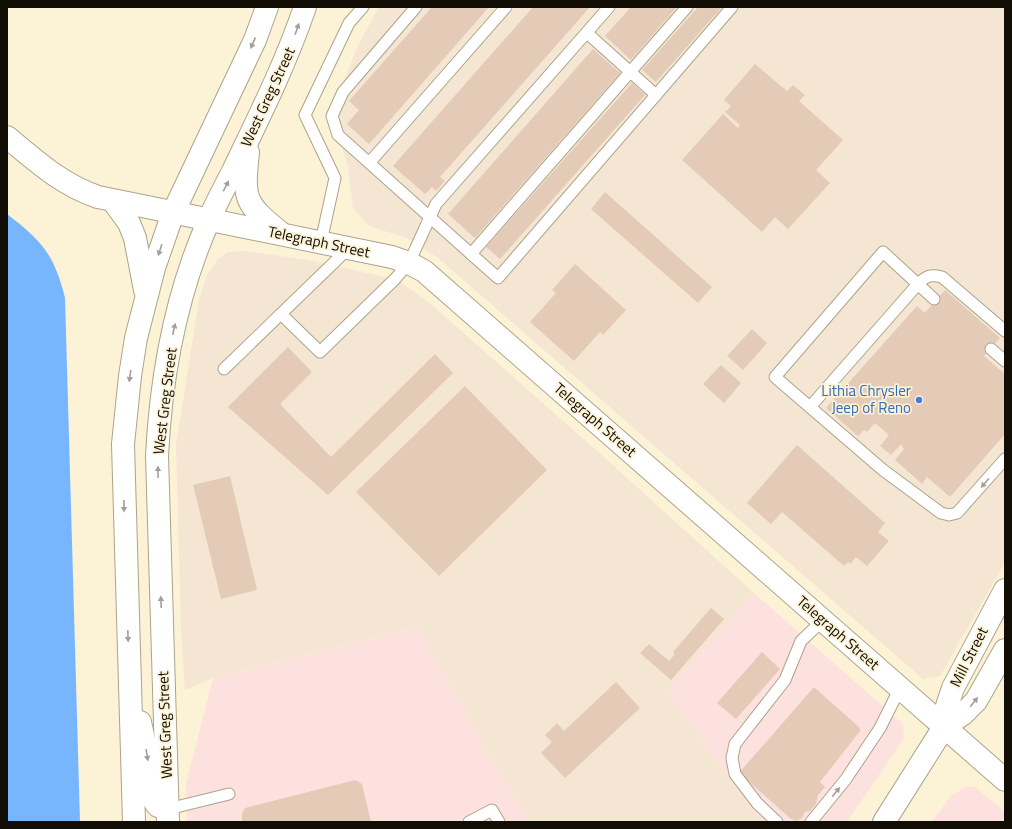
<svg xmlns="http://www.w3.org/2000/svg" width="1012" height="829" viewBox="0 0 1012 829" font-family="'Titillium Web',sans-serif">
	<rect width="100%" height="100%" fill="#fcf2d6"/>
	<g fill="#fce1de">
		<polygon points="754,593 903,724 904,738 847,822 760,822 667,690"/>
		<polygon points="417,627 490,757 530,822 187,822 186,784 213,678"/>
		<polygon points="965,787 975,787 1005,812 1005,822 932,822 950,797"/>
	</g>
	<g fill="#f4e6d3">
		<polygon points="379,7 1005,7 1005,562 940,676 923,679 438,258 407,238 369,226 353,208 348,167 332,114 357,47"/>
		<polygon points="245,251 308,260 398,280 432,305 606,459 754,593 667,690 760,822 530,822 490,757 417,627 213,678 185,690 181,629 176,445 199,300 207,275 218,259 228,252"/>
	</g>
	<path fill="#77b5fd" d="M 7,214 C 42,241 54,254 65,298 L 80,822 L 7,822 Z"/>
	<g fill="#e3cbb7">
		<polygon points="432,7 489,7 369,144 347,124 359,110 349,101"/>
		<polygon points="533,7 590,7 440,177 445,181 436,191 432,187 425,194 393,166"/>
		<polygon points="631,7 677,7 631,60 605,36"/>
		<polygon points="698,7 722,7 656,82 642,70"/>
		<polygon points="593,49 620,73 475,238 448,214"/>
		<polygon points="755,64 787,91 793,85 805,95 799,101 843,140 816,170 830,183 788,229 775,217 762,232 682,160 723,114 738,128 740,125 725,112 731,106 724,100"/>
		<polygon points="632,83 645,95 500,259 486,247"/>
		<polygon points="605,192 712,287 698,303 591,209"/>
		<polygon points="575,264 626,310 603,335 600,332 574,361 530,322 556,293 552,290"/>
		<polygon points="945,290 1000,338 984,356 1005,374 1005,434 950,497 927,477 922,484 895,460 904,449 901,444 891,455 880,446 889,435 875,423 867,432 864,430 858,436 826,408 917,306 925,313"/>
		<polygon points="752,329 767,343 743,370 727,356"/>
		<polygon points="288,347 312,372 280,404 331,457 435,354 453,373 328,495 228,407"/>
		<polygon points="721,365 741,383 724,403 703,384"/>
		<polygon points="465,386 547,470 439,576 356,492"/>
		<polygon points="797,445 885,523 878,532 889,541 867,566 856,557 850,564 848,562 844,566 782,512 771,524 747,503"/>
		<polygon points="230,476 257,590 221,599 193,485"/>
		<polygon points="711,608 724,619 671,680 640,653 649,644 669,661 675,654 673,652"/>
		<polygon points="762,652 780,669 736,719 717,703"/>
		<polygon points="616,682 640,708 565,778 541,753 552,742 545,735 557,723 564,731"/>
		<polygon points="814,687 860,728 860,731 820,782 825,787 818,795 816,804 810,811 805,812 802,818 796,821 791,819 739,773"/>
		<polygon points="355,780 362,784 371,822 242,822 242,814 245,808"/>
	</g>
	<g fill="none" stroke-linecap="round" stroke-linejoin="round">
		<g stroke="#ada389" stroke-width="13">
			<g id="lane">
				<polyline points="416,7 343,92 332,116 338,135 498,278 732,7"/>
				<polyline points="587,33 656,95"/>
				<polyline points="370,162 506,7"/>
				<polyline points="321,242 335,178 305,115 349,23 363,7"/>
				<polyline points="471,254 687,7"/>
				<polyline points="934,299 883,252 775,377 883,470 941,513 949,515 957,513 1005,459"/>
				<polyline points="281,314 320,352 395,279 409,263 436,204 609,7"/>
				<polyline points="991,349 1005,361"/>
				<polyline points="224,369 349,248"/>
				<path d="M 810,407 L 918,284 C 926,276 930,274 942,277 L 1005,331"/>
				<polyline points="168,809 229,794"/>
				<polyline points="469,822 492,810 499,822"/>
				<polyline points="777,822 757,803 735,774 732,758 735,744 785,680 801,641 823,620"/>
				<polyline points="811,822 846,779 880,728 900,688"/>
			</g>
		</g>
		<g stroke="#ada389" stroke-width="24">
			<path id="street" d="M 7,137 C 36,161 62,185 98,197 L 392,257 L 409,263 L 424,271 L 1005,780"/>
		</g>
		<g stroke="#ada389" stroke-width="24">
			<g id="secondary">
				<path d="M 248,152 C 243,200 244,203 282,234"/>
				<polyline points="113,201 129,223 135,238 145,290"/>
				<polyline points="140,722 147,754 153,799 158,806 168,809"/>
				<polyline points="944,727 963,714 976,701 1005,650"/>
				<polyline points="134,822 123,444 130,376 136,338 154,268 173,213 255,40 267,7"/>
				<path d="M 168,822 L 157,456 C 161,376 176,294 209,220 C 216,203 225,187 233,171 C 259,117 286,63 305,7"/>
				<polyline points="884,822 944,727 947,706 953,688 1005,590"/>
			</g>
		</g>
		<use href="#lane" stroke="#fff" stroke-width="11"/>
		<use href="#street" stroke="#fff" stroke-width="22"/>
		<use href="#secondary" stroke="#fff" stroke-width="22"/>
	</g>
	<defs><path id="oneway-solid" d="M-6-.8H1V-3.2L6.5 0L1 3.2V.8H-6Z"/></defs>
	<g fill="#a09f9b">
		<use href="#oneway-solid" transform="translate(297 29) rotate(-71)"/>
		<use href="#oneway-solid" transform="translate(253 43) rotate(114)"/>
		<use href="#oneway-solid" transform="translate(226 186) rotate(-63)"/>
		<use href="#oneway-solid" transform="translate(160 250) rotate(108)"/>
		<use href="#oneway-solid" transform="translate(174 329) rotate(-78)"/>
		<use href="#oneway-solid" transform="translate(130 376) rotate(98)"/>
		<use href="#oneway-solid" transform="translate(158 472) rotate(-91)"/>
		<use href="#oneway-solid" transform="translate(985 483) rotate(130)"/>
		<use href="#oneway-solid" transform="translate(124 506) rotate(89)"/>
		<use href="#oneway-solid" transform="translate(161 602) rotate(-92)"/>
		<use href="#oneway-solid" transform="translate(128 636) rotate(88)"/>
		<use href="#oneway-solid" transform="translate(974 702) rotate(-51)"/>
		<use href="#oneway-solid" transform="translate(147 755) rotate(81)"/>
		<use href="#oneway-solid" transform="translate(836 792) rotate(-51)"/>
	</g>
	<circle fill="#3f7fe0" stroke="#fcf2d6" stroke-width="1.5" cx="919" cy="400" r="4"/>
	<g text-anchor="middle" stroke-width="3.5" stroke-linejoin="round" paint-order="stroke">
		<g font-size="15" fill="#120e06" stroke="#fcf2d6">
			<text transform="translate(268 97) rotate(-65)" y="5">West Greg Street</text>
			<text transform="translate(319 242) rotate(12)" y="5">Telegraph Street</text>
			<text transform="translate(165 401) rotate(-83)" y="5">West Greg Street</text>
			<text transform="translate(595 420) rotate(41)" y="5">Telegraph Street</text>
			<text transform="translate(838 633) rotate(41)" y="5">Telegraph Street</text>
			<text transform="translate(969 657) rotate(-63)" y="5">Mill Street</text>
			<text transform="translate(165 725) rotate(-92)" y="5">West Greg Street</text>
		</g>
		<g font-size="15" fill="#366cbe" stroke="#fcf2d6" text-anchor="end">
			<text x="911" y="396">Lithia Chrysler<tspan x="911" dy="17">Jeep of Reno</tspan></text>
		</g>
	</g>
	<rect width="1012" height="829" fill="none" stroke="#120e06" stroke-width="16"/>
</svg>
